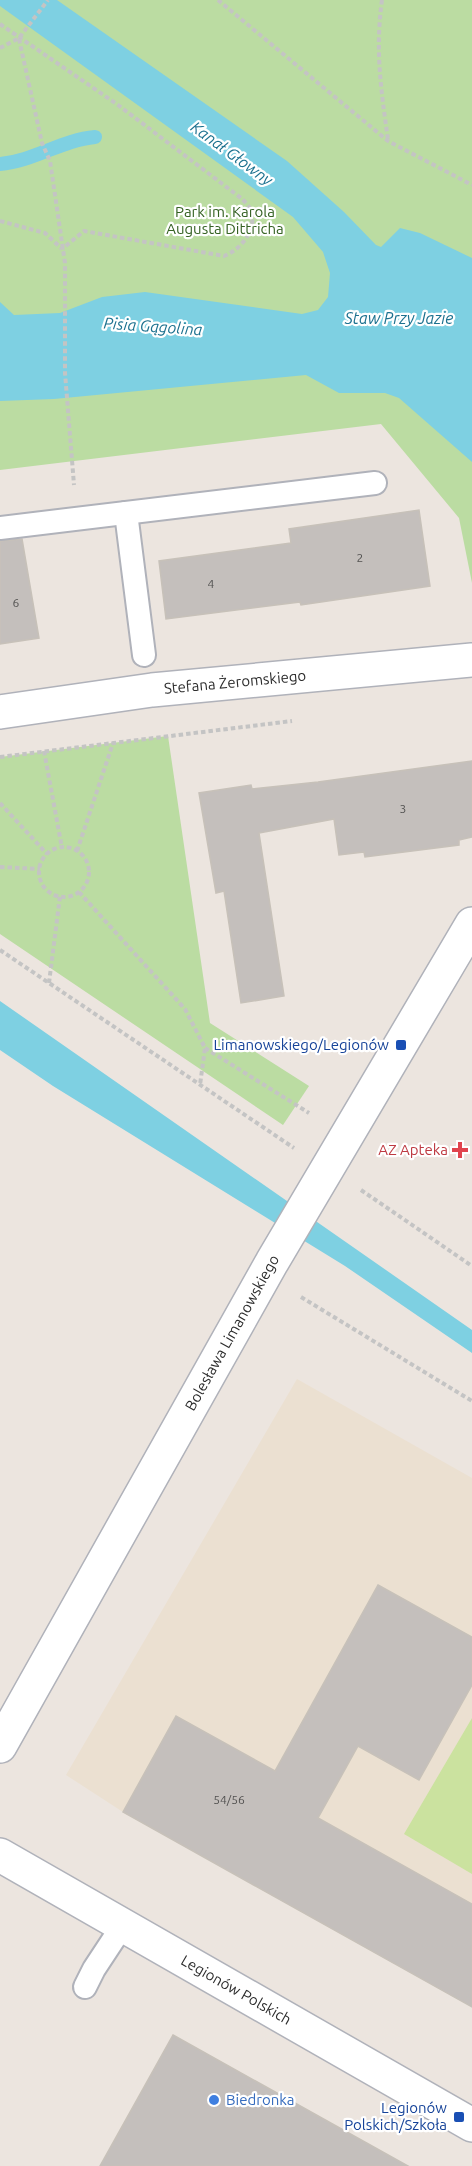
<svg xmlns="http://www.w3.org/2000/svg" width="472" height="2166" viewBox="0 0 472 2166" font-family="Ubuntu,sans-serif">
	<rect width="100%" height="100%" fill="#ece5df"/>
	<polygon fill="#ebe0d1" points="297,1379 472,1478 472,2007 123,1812 66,1775"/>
	<g fill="#bbdca2">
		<polygon points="0,0 472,0 472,583 459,518 381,424 0,470"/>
		<polygon points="168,736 210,1023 309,1086 283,1125 0,934 0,757"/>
	</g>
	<polygon fill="#cbe29f" points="472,1718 472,1874 404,1834"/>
	<g fill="#7ed0e2">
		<polygon points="0,0 57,0 287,161 344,212 376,245 381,247 400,228 420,233 472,258 472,462 399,398 385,393 339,393 306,375 54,399 0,401 0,302 14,315 60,313 102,297 145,292 302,314 318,310 328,297 330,273 323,252 293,217 0,6"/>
		<polygon points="0,1001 472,1330 472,1353 345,1266 53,1086 0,1050"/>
	</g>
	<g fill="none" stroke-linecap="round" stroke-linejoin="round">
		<path stroke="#7ed0e2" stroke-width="14" d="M 0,164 C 34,161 62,140 95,137"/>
	</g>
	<g fill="#c4bfbc" stroke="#c7c1b9" stroke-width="1.5">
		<polygon points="419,510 430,586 301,605 300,602 166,619 159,561 291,543 289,529"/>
		<polygon points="22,539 39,638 0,644 0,541"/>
		<polygon points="472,761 472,837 459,840 459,845 365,857 364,852 339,855 334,819 259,833 284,996 241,1003 224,891 216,893 199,793 251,785 252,789 318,782"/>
		<polygon points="378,1585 472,1637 472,1685 419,1780 358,1746 318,1818 472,1904 472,2007 123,1812 176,1716 275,1771"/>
		<polygon points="173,2035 408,2166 100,2166"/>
	</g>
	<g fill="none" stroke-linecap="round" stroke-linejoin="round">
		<g stroke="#b0b2ba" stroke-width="26">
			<g id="lane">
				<polyline points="126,513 144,655"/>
				<polyline points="0,528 375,483"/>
				<polyline points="85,1987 94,1969 123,1925"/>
			</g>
		</g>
		<g stroke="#b0b2ba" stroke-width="36">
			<g id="street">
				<path id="s1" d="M 0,1746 L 272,1262 L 472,924"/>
				<path id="s2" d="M 0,1855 L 472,2125"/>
			</g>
		</g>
		<g stroke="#b0b2ba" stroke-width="36">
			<g id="secondary">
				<path id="s3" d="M 0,712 L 152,690 L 472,660"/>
			</g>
		</g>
		<g stroke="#c4c4c4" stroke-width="4" stroke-dasharray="4.5 3" stroke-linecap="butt">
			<polyline points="218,0 388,141 472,185"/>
			<path d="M 382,0 C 375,51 381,89 388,140"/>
			<path d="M 0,24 L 118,105 L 241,198 C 245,202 251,207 252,214 C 255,232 240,250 224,256 L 84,231 L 62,249"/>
			<polyline points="19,39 42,143 50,161 65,263 65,373 74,485"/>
			<polyline points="0,48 19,38 48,0"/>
			<polyline points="0,221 45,233 62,249"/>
			<polyline points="44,751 62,848"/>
			<polyline points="0,757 292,721"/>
			<polyline points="0,803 47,854"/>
			<circle cx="64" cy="872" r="25"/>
			<polyline points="77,851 113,743"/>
			<polyline points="0,867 40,869"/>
			<polyline points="79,892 185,1009 205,1048 200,1085"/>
			<polyline points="0,950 294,1148"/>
			<polyline points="49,983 60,896"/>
			<polyline points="205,1048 309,1113"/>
			<polyline points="361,1190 472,1266"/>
			<polyline points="301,1297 472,1401"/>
		</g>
		<use href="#lane" stroke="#fff" stroke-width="22"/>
		<use href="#street" stroke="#fff" stroke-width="33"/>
		<use href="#secondary" stroke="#fff" stroke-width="33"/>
	</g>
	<g fill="#1a4fb4" stroke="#fff" stroke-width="2">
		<rect x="395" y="1039" width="12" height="12" rx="3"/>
		<rect x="453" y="2111" width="12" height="12" rx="3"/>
	</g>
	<path fill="#e0444e" stroke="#fff" stroke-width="2" d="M457 1141h6v6h6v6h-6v6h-6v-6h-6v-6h6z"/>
	<circle fill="#3f7fe0" stroke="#fff" stroke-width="2" cx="214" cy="2100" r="6"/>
	<g text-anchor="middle" stroke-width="4.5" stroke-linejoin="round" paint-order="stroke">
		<g font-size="12" fill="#525150">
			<text x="360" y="562">2</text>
			<text x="211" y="588">4</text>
			<text x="16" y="607">6</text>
			<text x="403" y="813">3</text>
			<text x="229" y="1804">54/56</text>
		</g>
		<g font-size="15" fill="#356223" stroke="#fff">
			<text x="225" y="217">Park im. Karola<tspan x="225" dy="17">Augusta Dittricha</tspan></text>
		</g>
		<g font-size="15" fill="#2c2c2c" stroke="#fff">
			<text dy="5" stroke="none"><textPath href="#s3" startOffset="237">Stefana Żeromskiego</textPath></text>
			<text dy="5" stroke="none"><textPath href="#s1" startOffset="474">Bolesława Limanowskiego</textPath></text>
			<text dy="5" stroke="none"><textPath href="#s2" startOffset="272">Legionów Polskich</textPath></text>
		</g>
		<g font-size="15" fill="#164399" stroke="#fff" text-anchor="end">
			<text x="389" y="1050">Limanowskiego/Legionów</text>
			<text x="447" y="2113">Legionów<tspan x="447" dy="17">Polskich/Szkoła</tspan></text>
		</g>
		<g font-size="15" fill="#be3a42" stroke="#fff" text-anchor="end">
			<text x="448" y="1155">AZ Apteka</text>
		</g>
		<g font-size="15" fill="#366cbe" stroke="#fff" text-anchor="start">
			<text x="226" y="2105">Biedronka</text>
		</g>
		<g font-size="16" font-style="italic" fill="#1c718f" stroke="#fff">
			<text transform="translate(232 153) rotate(36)" y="6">Kanał Głowny</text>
			<text x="399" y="324">Staw Przy Jazie</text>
			<text transform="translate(153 326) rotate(4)" y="6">Pisia Gągolina</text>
		</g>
	</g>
</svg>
